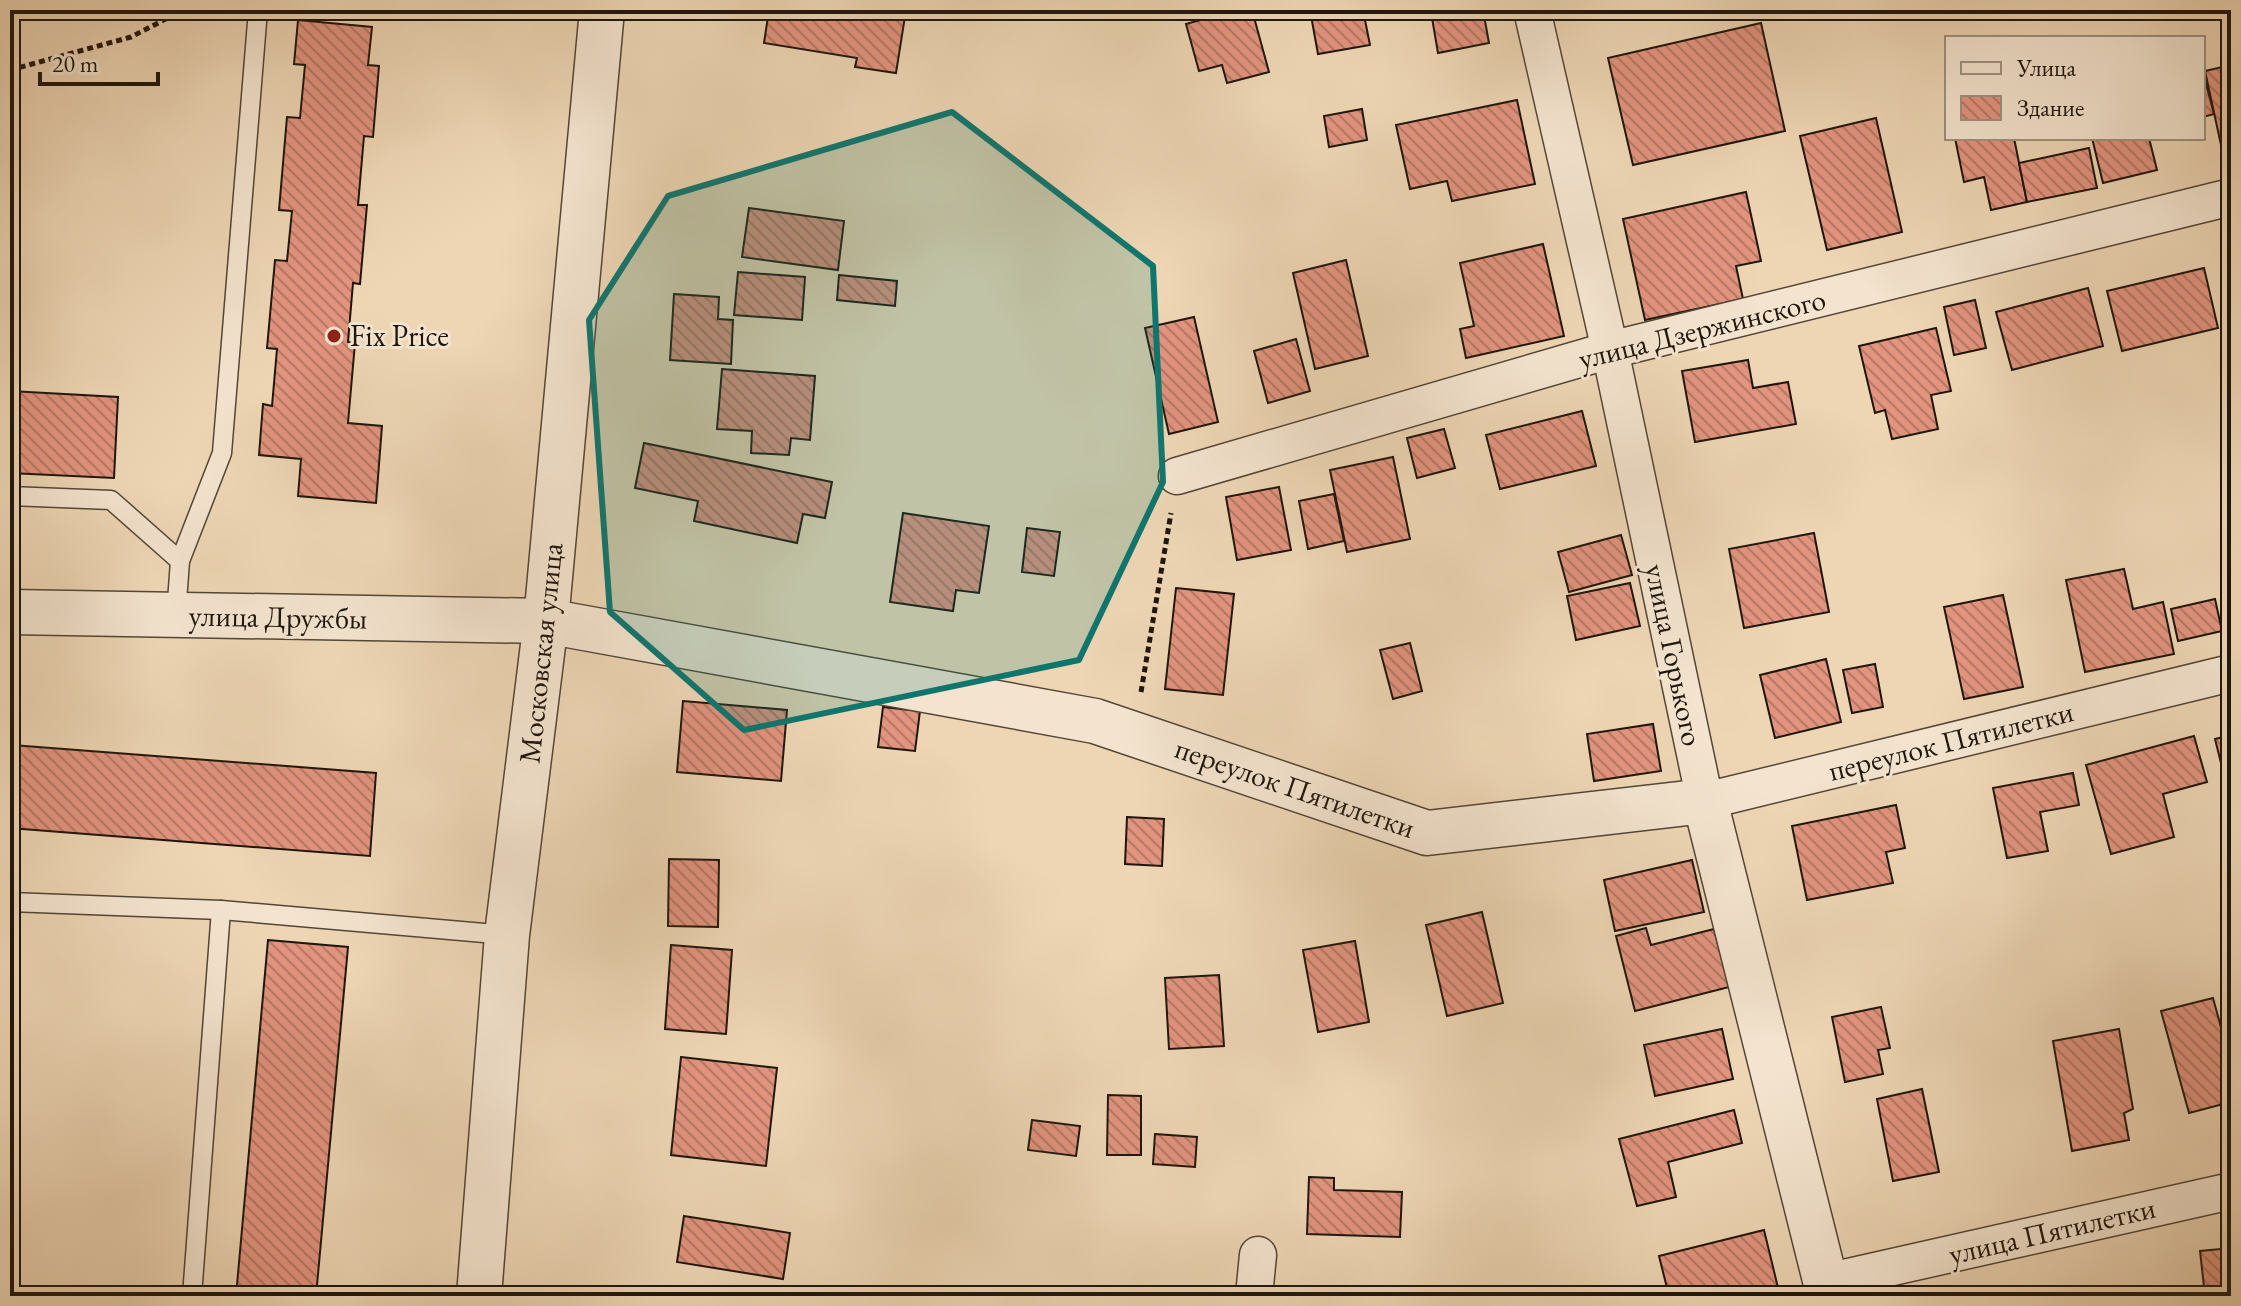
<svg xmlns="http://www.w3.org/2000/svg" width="2241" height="1306" viewBox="0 0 2241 1306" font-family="'EB Garamond',serif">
	<defs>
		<pattern id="building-back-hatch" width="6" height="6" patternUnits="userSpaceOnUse" patternTransform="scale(2)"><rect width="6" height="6" fill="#e2947f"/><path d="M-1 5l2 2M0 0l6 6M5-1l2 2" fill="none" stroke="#b77866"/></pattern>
	</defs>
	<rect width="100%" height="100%" fill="#eed6b5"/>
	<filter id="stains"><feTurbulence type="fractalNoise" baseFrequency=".0025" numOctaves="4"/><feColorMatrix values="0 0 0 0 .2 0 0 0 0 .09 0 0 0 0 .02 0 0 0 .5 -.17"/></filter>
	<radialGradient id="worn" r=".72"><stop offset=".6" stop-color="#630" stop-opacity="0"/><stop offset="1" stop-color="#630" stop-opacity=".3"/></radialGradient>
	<g fill="url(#building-back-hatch)" stroke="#1e160c" stroke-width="2">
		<polygon points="769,10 906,10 896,73 855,67 857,58 764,43"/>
		<polygon points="1236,10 1252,10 1269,72 1227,83 1222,65 1199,71 1186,24"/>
		<polygon points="1310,10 1363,10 1370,45 1318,54"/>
		<polygon points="1440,10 1483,10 1489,43 1438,53 1431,12"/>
		<polygon points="298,20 372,27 368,65 379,66 373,137 364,136 358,205 367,205 360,284 353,283 348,342 355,343 348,423 382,426 376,503 298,496 301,459 259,455 263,404 272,406 277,349 267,348 275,260 287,261 292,211 279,210 287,117 300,118 305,65 294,64"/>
		<polygon points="1761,23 1785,131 1633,165 1608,58"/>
		<polygon points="2231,65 2231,142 2221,145 2205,71"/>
		<polygon points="2203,72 2214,114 2203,117"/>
		<polygon points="1517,100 1535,184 1452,201 1447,181 1410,189 1396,125"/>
		<polygon points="1362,109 1367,140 1329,147 1324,116"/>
		<polygon points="1876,118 1902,232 1827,250 1800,136"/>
		<polygon points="1955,138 2014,138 2027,202 1991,210 1984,177 1964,182"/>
		<polygon points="2092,138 2149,138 2157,170 2103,183"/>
		<polygon points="2089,148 2097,188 2027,202 2019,163"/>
		<polygon points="1746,192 1761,261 1736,266 1743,299 1645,320 1623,219"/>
		<polygon points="749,208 844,221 838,270 742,257"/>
		<polygon points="1543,244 1564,336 1466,358 1460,329 1474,326 1460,263"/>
		<polygon points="1346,260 1368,356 1315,369 1293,273"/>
		<polygon points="2204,268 2218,328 2122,351 2107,291"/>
		<polygon points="738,272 805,277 802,320 734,315"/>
		<polygon points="839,275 897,281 895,306 837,300"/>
		<polygon points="2088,288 2103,346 2012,370 1996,312"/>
		<polygon points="674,294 719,297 718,319 733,320 731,364 670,360"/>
		<polygon points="1975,300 1986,348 1954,355 1944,307"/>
		<polygon points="1194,317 1218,422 1169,434 1145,328"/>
		<polygon points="1936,328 1951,391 1931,395 1938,429 1892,439 1885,410 1875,413 1859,346"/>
		<polygon points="1296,339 1310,391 1268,403 1254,351"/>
		<polygon points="1748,360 1753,388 1788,382 1796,424 1695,442 1682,371"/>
		<polygon points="722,369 815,376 810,440 791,438 789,455 751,453 752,431 717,429"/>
		<polygon points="10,391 118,397 114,478 10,473"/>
		<polygon points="1582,411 1596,466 1500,489 1486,435"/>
		<polygon points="1444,429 1455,468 1417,478 1407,438"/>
		<polygon points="644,443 832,482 825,518 803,514 797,543 694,521 698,501 635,488"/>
		<polygon points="1393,457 1410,539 1347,552 1330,470"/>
		<polygon points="1279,487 1291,550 1237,560 1226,497"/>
		<polygon points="1334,494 1344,541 1308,549 1299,501"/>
		<polygon points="903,513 989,526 979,593 956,590 953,611 890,602"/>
		<polygon points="1027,528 1060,532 1054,576 1022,572"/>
		<polygon points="1814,533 1829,612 1744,628 1729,549"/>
		<polygon points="1621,535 1632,575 1569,592 1558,552"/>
		<polygon points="2124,569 2133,609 2163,602 2174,654 2085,672 2066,580"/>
		<polygon points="1630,583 1640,626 1576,640 1567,596"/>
		<polygon points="1176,588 1234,594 1223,695 1165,689"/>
		<polygon points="2003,595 2023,687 1964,699 1944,607"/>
		<polygon points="2215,599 2222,631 2178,641 2171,609"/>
		<polygon points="1410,643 1422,691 1393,699 1380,650"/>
		<polygon points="1826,659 1841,722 1775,738 1760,675"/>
		<polygon points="1875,664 1883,707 1852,713 1843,670"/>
		<polygon points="683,701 787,710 781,781 677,772"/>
		<polygon points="883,707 920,711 915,751 878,747"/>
		<polygon points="1653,724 1661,771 1594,781 1587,734"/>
		<polygon points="2231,735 2231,803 2215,739"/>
		<polygon points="2194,736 2207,782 2163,794 2174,837 2111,854 2086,765"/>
		<polygon points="12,745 376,773 370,856 10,828"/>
		<polygon points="2073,773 2079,805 2040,812 2048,851 2007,858 1993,788"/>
		<polygon points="1896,805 1905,848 1886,852 1893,883 1807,900 1792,826"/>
		<polygon points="1127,817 1164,819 1162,866 1125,864"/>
		<polygon points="669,859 719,860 718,927 668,926"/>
		<polygon points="1692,860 1704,912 1615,931 1604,880"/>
		<polygon points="1482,912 1503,1003 1447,1016 1426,925"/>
		<polygon points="1646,928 1651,945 1714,929 1729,987 1635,1011 1616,936"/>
		<polygon points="268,940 348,947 316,1296 236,1296"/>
		<polygon points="1355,941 1369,1022 1318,1032 1303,950"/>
		<polygon points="671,945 732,950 726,1034 665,1029"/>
		<polygon points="1219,975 1224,1046 1169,1049 1165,978"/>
		<polygon points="2213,998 2231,1064 2231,1102 2189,1113 2161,1011"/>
		<polygon points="1881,1007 1890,1048 1878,1050 1883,1074 1845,1082 1832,1017"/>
		<polygon points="1722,1029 1733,1079 1655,1096 1644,1045"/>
		<polygon points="2119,1029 2133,1109 2124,1113 2129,1140 2072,1151 2053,1041"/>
		<polygon points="681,1057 777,1068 766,1166 671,1155"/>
		<polygon points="1922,1089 1939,1172 1893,1181 1877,1099"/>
		<polygon points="1108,1095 1141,1096 1141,1155 1107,1155"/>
		<polygon points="1734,1110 1742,1143 1668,1162 1676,1197 1637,1206 1619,1139"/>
		<polygon points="1032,1120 1080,1126 1076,1156 1028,1150"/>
		<polygon points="1155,1134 1197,1137 1195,1167 1153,1164"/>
		<polygon points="1309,1177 1334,1178 1334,1190 1402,1192 1400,1237 1307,1234"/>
		<polygon points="684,1216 790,1233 783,1279 677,1262"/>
		<polygon points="1764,1230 1780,1296 1669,1296 1659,1256"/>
		<polygon points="2231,1248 2231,1294 2205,1296 2200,1251"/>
	</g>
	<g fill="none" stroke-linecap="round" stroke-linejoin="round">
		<g stroke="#524636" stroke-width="21">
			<g id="service">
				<polyline points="10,496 111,500 180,561"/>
				<polyline points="176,615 180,561 222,453 258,10"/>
				<polyline points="10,902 221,910 507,935"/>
				<polyline points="192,1296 221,910"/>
			</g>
		</g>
		<g stroke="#524636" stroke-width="39">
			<g id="minor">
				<polyline points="1532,10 1610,350 1705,801 2231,673"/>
				<polyline points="1177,476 1610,350 2231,197"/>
				<polyline points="1826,1282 2231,1191"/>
				<polyline points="1254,1296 1258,1255"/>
			</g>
		</g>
		<g stroke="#524636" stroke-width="47">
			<g id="tertiary">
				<polyline points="10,612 546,621 1095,721 1427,833 1705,801 1829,1296"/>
				<polyline points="479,1296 507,935 546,621 602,10"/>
			</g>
		</g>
		<g stroke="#1e160c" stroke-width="5" stroke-dasharray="6 4" stroke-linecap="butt">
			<polyline points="10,70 131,37 183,10"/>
			<polyline points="1141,692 1171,513"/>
		</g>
		<use href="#service" stroke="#f4e4cf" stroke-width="18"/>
		<use href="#minor" stroke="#f4e4cf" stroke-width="36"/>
		<use href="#tertiary" stroke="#f4e4cf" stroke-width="44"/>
	</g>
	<path fill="#0f766e" fill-opacity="0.2" stroke="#0f766e" stroke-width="6" stroke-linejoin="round" d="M 952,112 L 1153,266 L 1163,482 L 1079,660 L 744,730 L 610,612 L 589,320 L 668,196 Z"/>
	<circle fill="#8f2418" stroke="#f4e4cf" stroke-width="3" cx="334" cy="336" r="8"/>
	<g text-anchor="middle" stroke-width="6" stroke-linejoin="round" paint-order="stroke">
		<g font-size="30" fill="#1e160c" stroke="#f4e4cf">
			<text transform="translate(1702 329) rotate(-14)" y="10">улица Дзержинского</text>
			<text transform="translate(278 617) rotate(1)" y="10">улица Дружбы</text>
			<text transform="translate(541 653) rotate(-84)" y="10">Московская улица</text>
			<text transform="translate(1674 655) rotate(78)" y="10">улица Горького</text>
			<text transform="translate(1951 741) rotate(-14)" y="10">переулок Пятилетки</text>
			<text transform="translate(1295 788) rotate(19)" y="10">переулок Пятилетки</text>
			<text transform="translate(2052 1231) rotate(-13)" y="10">улица Пятилетки</text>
		</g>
		<g font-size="30" fill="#1e160c" stroke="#f4e4cf" text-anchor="start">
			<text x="350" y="346">Fix Price</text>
		</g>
	</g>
	<rect width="2241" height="1306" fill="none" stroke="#eed6b5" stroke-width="40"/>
	<rect x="12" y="12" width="2217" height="1282" fill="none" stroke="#1e160c" stroke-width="4"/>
	<rect x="20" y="20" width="2201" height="1266" fill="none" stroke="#1e160c" stroke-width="2"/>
	<rect x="1945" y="36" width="260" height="104" fill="#f4e4cf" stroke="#9e9281" stroke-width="2"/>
	<rect x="1961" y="62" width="40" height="12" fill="#f4e4cf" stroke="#9e9281" stroke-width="2"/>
	<text x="2017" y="76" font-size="24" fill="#1e160c">Улица</text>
	<rect x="1961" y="96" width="40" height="24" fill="url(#building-back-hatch)" stroke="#9e9281" stroke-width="2"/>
	<text x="2017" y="116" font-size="24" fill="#1e160c">Здание</text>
	<path d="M40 72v12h118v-12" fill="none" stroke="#1e160c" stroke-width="4"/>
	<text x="52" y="72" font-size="24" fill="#1e160c" stroke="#f4e4cf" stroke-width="6" paint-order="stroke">20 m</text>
	<rect width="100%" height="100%" filter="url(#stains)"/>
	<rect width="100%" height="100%" fill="url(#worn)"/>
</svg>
